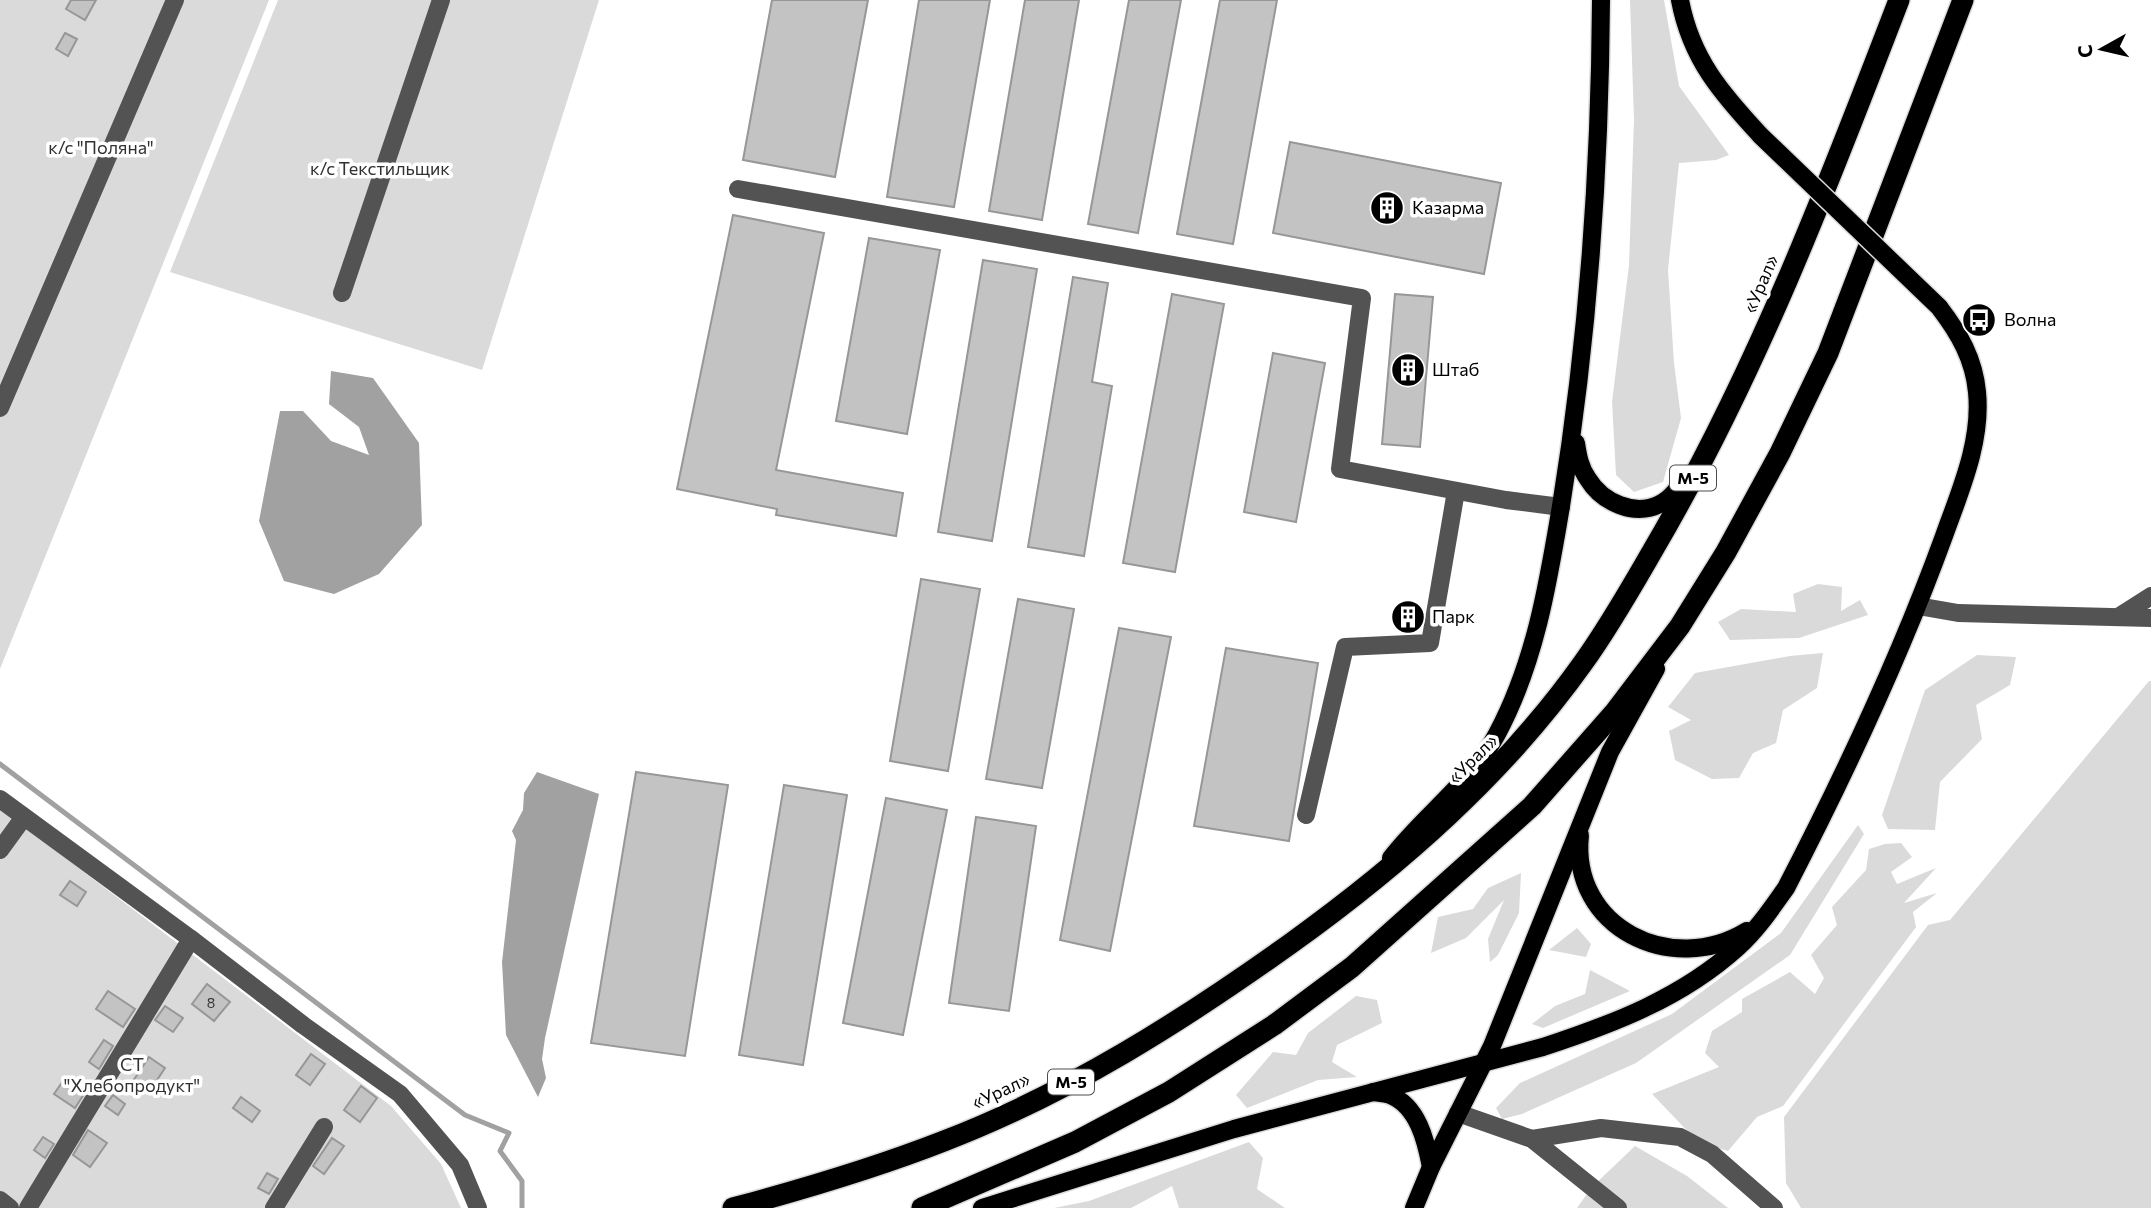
<svg xmlns="http://www.w3.org/2000/svg" width="2151" height="1208" viewBox="0 0 2151 1208" font-family="Commissioner,sans-serif">
	<rect width="100%" height="100%" fill="#fff"/>
	<g fill="#dadada">
		<polygon points="0,0 269,0 0,669"/>
		<polygon points="278,0 599,0 482,370 170,272"/>
		<polygon points="1630,0 1664,0 1679,86 1729,155 1716,160 1679,163 1668,270 1674,363 1681,418 1663,482 1634,492 1616,475 1612,402 1629,265 1634,120"/>
		<polygon points="1818,584 1842,587 1841,611 1860,600 1868,615 1799,638 1730,640 1718,622 1741,609 1796,612 1793,594"/>
		<polygon points="1823,653 1817,688 1783,710 1776,743 1753,753 1739,778 1712,779 1675,760 1669,731 1691,720 1668,707 1695,673 1790,656"/>
		<polygon points="1977,655 2016,657 2010,685 1976,705 1982,739 1940,782 1935,830 1888,829 1882,815 1925,690"/>
		<polygon points="2149,681 2151,681 2151,1208 1801,1208 1786,1183 1784,1117 1928,925 1950,920"/>
		<polygon points="0,808 391,1106 441,1164 461,1208 0,1208"/>
		<polygon points="1858,825 1864,834 1790,955 1636,1063 1522,1114 1502,1119 1496,1108 1520,1083 1672,1014 1781,933"/>
		<polygon points="1901,843 1912,857 1891,872 1897,884 1936,868 1904,903 1937,893 1913,912 1916,927 1783,1106 1757,1117 1728,1151 1699,1143 1652,1094 1719,1067 1705,1053 1712,1031 1742,1012 1742,999 1790,972 1815,994 1824,978 1811,955 1837,925 1832,907 1866,870 1869,849 1885,844"/>
		<polygon points="1521,873 1519,913 1498,955 1490,962 1488,939 1504,900 1466,938 1431,953 1438,917 1473,909 1488,888"/>
		<polygon points="1577,928 1591,944 1586,957 1549,950"/>
		<polygon points="1590,970 1630,991 1543,1028 1532,1024 1555,1006 1585,994"/>
		<polygon points="1356,996 1377,1000 1382,1023 1337,1045 1332,1062 1357,1077 1318,1080 1247,1108 1236,1095 1273,1052 1296,1055 1308,1033"/>
		<polygon points="1249,1142 1263,1158 1257,1189 1285,1208 1179,1208 1172,1186 1131,1208 1054,1208 1089,1201"/>
		<polygon points="1635,1146 1687,1176 1728,1208 1577,1208 1592,1187"/>
	</g>
	<g fill="#a1a1a1">
		<polygon points="331,371 373,378 419,443 422,525 379,574 334,594 284,581 259,521 280,411 303,411 331,441 369,455 359,427 329,404"/>
		<polygon points="537,772 599,794 545,1038 542,1059 546,1078 538,1097 506,1035 502,962 516,840 512,831 523,810 524,793"/>
	</g>
	<g fill="none" stroke-linecap="round" stroke-linejoin="round">
		<polyline stroke="#a1a1a1" stroke-width="5" points="0,764 465,1115 509,1133 500,1151 522,1181 522,1208"/>
	</g>
	<g fill="#c3c3c3" stroke="#979797" stroke-width="2">
		<polygon points="71,0 96,0 85,20 66,9"/>
		<polygon points="772,0 868,0 835,177 743,160"/>
		<polygon points="919,0 990,0 954,207 887,197"/>
		<polygon points="1025,0 1079,0 1042,220 989,211"/>
		<polygon points="1129,0 1181,0 1138,233 1088,224"/>
		<polygon points="1220,0 1277,0 1233,244 1177,234"/>
		<polygon points="65,33 77,39 68,56 56,49"/>
		<polygon points="1290,142 1501,183 1484,274 1273,233"/>
		<polygon points="733,215 824,233 776,470 903,493 896,536 776,515 777,509 677,489"/>
		<polygon points="869,238 940,250 907,434 836,421"/>
		<polygon points="983,260 1037,269 992,541 938,532"/>
		<polygon points="1073,277 1108,283 1092,382 1112,386 1084,556 1028,547"/>
		<polygon points="1172,294 1224,304 1175,572 1123,563"/>
		<polygon points="1395,294 1433,297 1420,447 1382,444"/>
		<polygon points="1273,353 1325,363 1296,522 1244,512"/>
		<polygon points="921,579 980,589 948,771 890,761"/>
		<polygon points="1018,599 1074,609 1042,788 986,779"/>
		<polygon points="1401,605 1417,607 1415,629 1399,628"/>
		<polygon points="1119,628 1171,637 1110,951 1060,940"/>
		<polygon points="1226,648 1318,663 1289,841 1194,826"/>
		<polygon points="636,772 728,785 685,1056 591,1043"/>
		<polygon points="784,785 847,795 803,1065 739,1055"/>
		<polygon points="886,798 947,810 903,1035 843,1023"/>
		<polygon points="976,817 1036,826 1009,1011 949,1003"/>
		<polygon points="70,881 86,892 77,906 60,895"/>
		<polygon points="207,984 230,1002 214,1021 192,1004"/>
		<polygon points="108,991 135,1009 123,1027 96,1009"/>
		<polygon points="165,1006 183,1018 173,1032 155,1020"/>
		<polygon points="104,1040 113,1046 99,1069 89,1062"/>
		<polygon points="311,1054 325,1064 310,1085 296,1075"/>
		<polygon points="149,1057 165,1068 149,1092 133,1081"/>
		<polygon points="63,1081 84,1094 75,1108 54,1094"/>
		<polygon points="361,1086 377,1098 360,1122 344,1110"/>
		<polygon points="113,1095 125,1104 118,1115 105,1106"/>
		<polygon points="241,1097 260,1111 252,1122 233,1108"/>
		<polygon points="88,1130 107,1143 90,1167 73,1155"/>
		<polygon points="43,1137 54,1144 45,1158 34,1150"/>
		<polygon points="332,1138 344,1146 324,1174 313,1166"/>
		<polygon points="267,1173 278,1179 269,1194 258,1188"/>
	</g>
	<g fill="none" stroke-linecap="round" stroke-linejoin="round">
		<g stroke="#dbdbdb" stroke-width="21">
			<g id="major">
				<path d="M 1680,0 C 1691,59 1722,94 1761,136"/>
				<path d="M 1576,443 C 1578,456 1580,468 1588,479 C 1602,502 1634,517 1660,504 C 1671,499 1679,487 1686,477"/>
				<path d="M 1580,835 C 1570,928 1672,977 1747,931"/>
				<path d="M 1391,858 C 1424,815 1471,783 1497,734 C 1535,663 1548,584 1561,506 C 1588,340 1600,168 1601,0"/>
				<path d="M 1373,1092 C 1378,1093 1385,1093 1390,1095 C 1418,1106 1426,1141 1431,1167"/>
				<path d="M 982,1208 L 1234,1129 L 1543,1047 C 1613,1024 1682,998 1738,947 C 1757,930 1771,909 1786,888 C 1845,774 1900,657 1944,536 C 1960,491 1982,442 1977,392 C 1974,359 1959,333 1939,307"/>
				<polyline points="1414,1208 1431,1167 1492,1046 1610,752 1656,669"/>
			</g>
		</g>
		<g stroke="#dbdbdb" stroke-width="24">
			<g id="highway">
				<path d="M 733,1208 C 804,1189 875,1168 944,1141 C 1069,1093 1182,1021 1290,944 C 1400,865 1504,774 1583,663 C 1609,627 1631,588 1653,550 C 1755,376 1827,188 1899,0"/>
				<polyline points="922,1208 1075,1142 1169,1092 1274,1025 1352,967 1532,806 1614,713 1680,626 1726,552 1780,453 1828,353 1963,0"/>
			</g>
		</g>
		<g stroke="#535353" stroke-width="18">
			<polyline points="738,189 1362,298 1340,469 1506,500 1561,507"/>
			<polyline points="342,293 441,0"/>
			<polyline points="0,408 175,0"/>
			<polyline points="1918,606 1958,613 2151,618"/>
			<polyline points="2118,617 2151,596"/>
			<polyline points="0,799 191,939 303,1025 400,1094 460,1165 478,1208"/>
			<polyline points="1306,815 1345,647 1430,643 1456,491"/>
			<polyline points="0,850 24,817"/>
			<polyline points="1458,1113 1532,1139 1618,1208"/>
			<polyline points="1532,1139 1601,1128 1680,1137 1712,1154 1774,1208"/>
			<polyline points="0,1200 10,1208"/>
			<polyline points="28,1208 191,939"/>
			<polyline points="274,1208 324,1127"/>
		</g>
		<use href="#major" stroke="#000" stroke-width="18"/>
		<use href="#highway" stroke="#000" stroke-width="21"/>
		<g stroke="#dbdbdb" stroke-width="21" stroke-linecap="butt">
			<polyline id="major-bridge" points="1761,136 1939,307"/>
		</g>
		<use href="#major-bridge" stroke="#000" stroke-width="18"/>
	</g>
	<defs>
		<g id="building-disc" transform="scale(1.75)"><circle r="9.5" fill="#000" stroke="#fff"/><path d="M-4-6H4V6H1V3H-1V6H-4ZM-2.5-4.3h1.7v1.8h-1.7ZM.8-4.3h1.7v1.8H.8ZM-2.5-1h1.7V.8h-1.7ZM.8-1h1.7V.8H.8Z" fill="#fff"/></g>
		<g id="bus-disc" transform="scale(1.75)"><circle r="9.5" fill="#000" stroke="#fff"/><path d="M-5-6H5V4H4V6H2V4H-2V6H-4V4H-5ZM-3.5-4V0h7V-4ZM-3.5 1.2v1.5H-2V1.2ZM2 1.2v1.5H3.5V1.2Z" fill="#fff"/></g>
	</defs>
	<g fill-rule="evenodd">
		<use href="#building-disc" x="1387" y="208"/>
		<use href="#bus-disc" x="1979" y="320"/>
		<use href="#building-disc" x="1408" y="370"/>
		<use href="#building-disc" x="1408" y="617"/>
	</g>
	<g text-anchor="middle" stroke-width="7" stroke-linejoin="round" paint-order="stroke">
		<g font-size="14" fill="#313131">
			<text x="211" y="1008">8</text>
		</g>
		<g fill="#fff" stroke="#4c4c4c" stroke-width="2">
			<rect x="1670" y="465.5" width="46" height="25" rx="5"/>
			<rect x="1048" y="1069.5" width="46" height="25" rx="5"/>
		</g>
		<g font-size="16" font-weight="bold" fill="#000">
			<text x="1693" y="484">М-5</text>
			<text x="1071" y="1088">М-5</text>
		</g>
		<g font-size="18" fill="#313131" stroke="#fff">
			<text x="101" y="154">к/с "Поляна"</text>
			<text x="380" y="175">к/с Текстильщик</text>
			<text x="132" y="1071">СТ<tspan x="132" dy="21">"Хлебопродукт"</tspan></text>
		</g>
		<g font-size="18" fill="#000" stroke="#fff" text-anchor="start">
			<text x="1412" y="214">Казарма</text>
			<text x="2004" y="326">Волна</text>
			<text x="1432" y="376">Штаб</text>
			<text x="1432" y="623">Парк</text>
		</g>
		<g font-size="18" fill="#000" stroke="#fff">
			<text transform="translate(1761 284) rotate(-67)" y="6">«Урал»</text>
			<text transform="translate(1473 759) rotate(-45)" y="6">«Урал»</text>
			<text transform="translate(1001 1091) rotate(-25)" y="6">«Урал»</text>
		</g>
	</g>
	<g transform="translate(2102 49) rotate(262)" stroke="#ffffff" stroke-width="5" paint-order="stroke">
	<path d="M0-5L12 26L0 18L-12 26Z" fill="#000000"/>
	<text y="-10" font-size="19" font-weight="bold" text-anchor="middle" fill="#000000">С</text>
	</g>
</svg>
